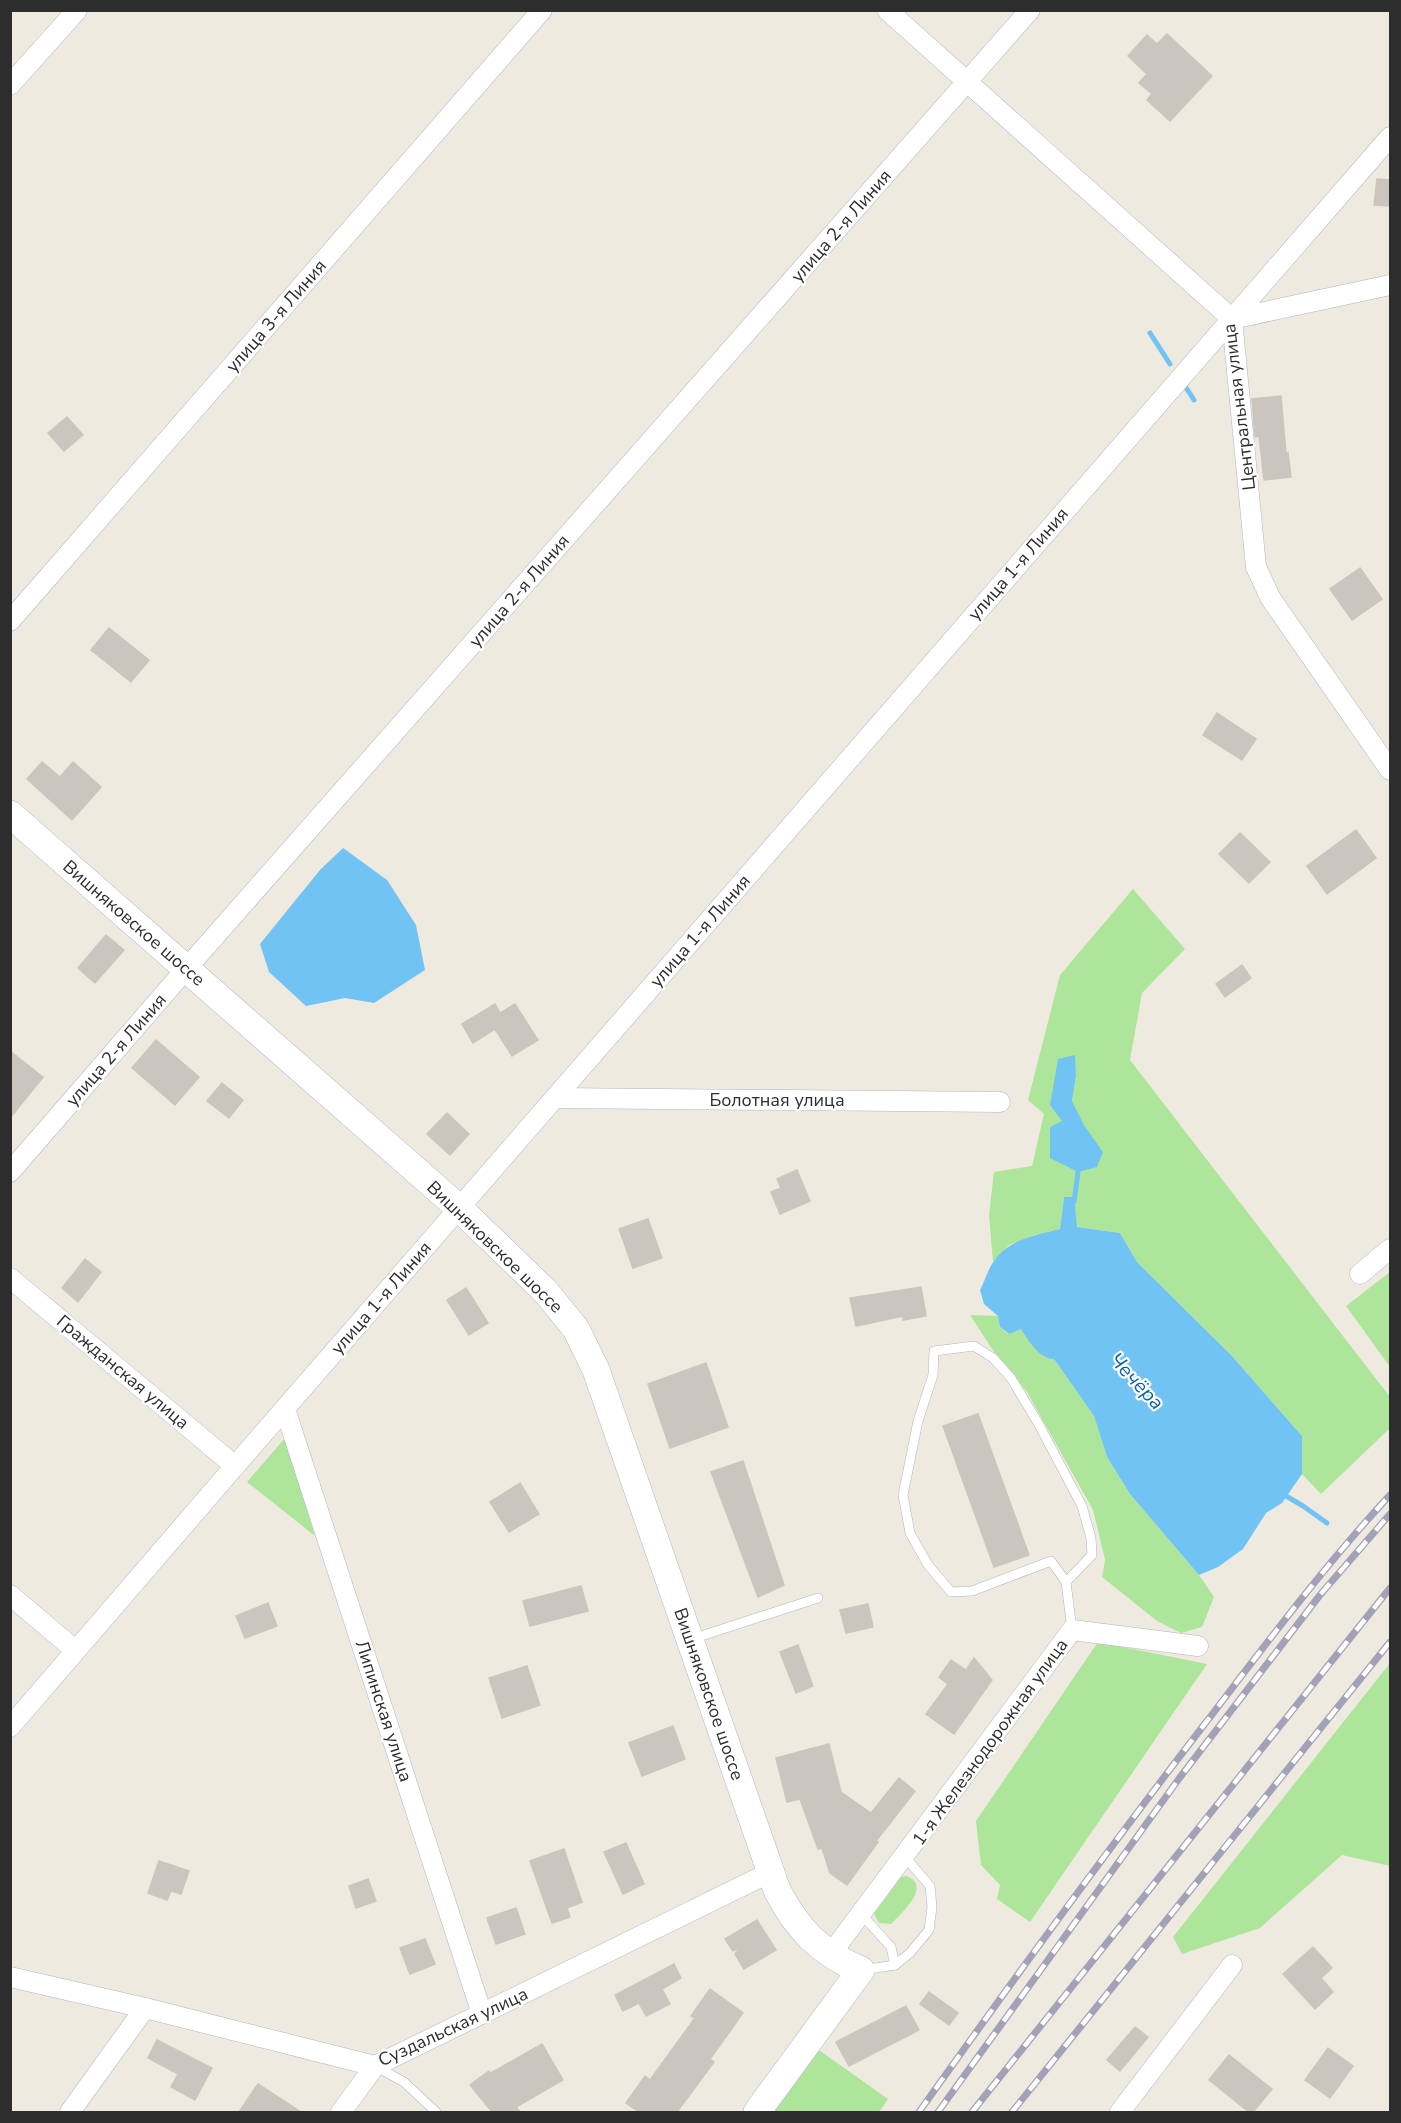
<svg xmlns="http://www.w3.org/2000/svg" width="1401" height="2123" viewBox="0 0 1401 2123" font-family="'Nunito Sans',sans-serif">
	<rect width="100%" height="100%" fill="#efeadf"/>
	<g fill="#ade69b" fill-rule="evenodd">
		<path d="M 1133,889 L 1185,949 L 1142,993 L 1130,1060 L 1390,1397 L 1390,1428 L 1321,1494 L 1302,1474 L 1302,1436 L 1232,1356 L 1137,1262 L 1120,1233 L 1077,1227 L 1064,1197 L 1060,1229 L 1034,1235 L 1009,1245 L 993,1262 L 989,1215 L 994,1172 L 1032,1166 L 1044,1114 L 1028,1100 L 1060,975 ZM 1076,1076 L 1072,1101 L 1083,1125 L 1103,1152 L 1062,1121 Z"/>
		<polygon points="1390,1272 1390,1367 1346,1306"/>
		<polygon points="970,1315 998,1316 1000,1327 1008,1334 1021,1329 1054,1359 1094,1416 1107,1457 1130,1494 1199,1575 1214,1597 1202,1627 1181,1633 1157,1621 1102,1577 1105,1560 1093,1510 1027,1392 992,1349"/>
		<polygon points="285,1438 315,1536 247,1482"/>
		<polygon points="1098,1642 1207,1664 1030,1922 997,1899 1000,1885 981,1865 976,1821"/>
		<polygon points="1390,1663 1390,1866 1342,1855 1260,1928 1182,1954 1173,1937"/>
		<path d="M 906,1876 C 933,1885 902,1913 891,1924 L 879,1923 L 874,1914 L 901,1877 Z"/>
		<polygon points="816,2048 888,2099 879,2112 771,2112"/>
	</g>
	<g fill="#70c3f3">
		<polygon points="343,848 387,880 416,925 425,970 374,1003 345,998 306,1006 269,972 260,944 320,870"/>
		<polygon points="1075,1055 1076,1076 1072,1101 1084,1125 1103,1152 1097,1167 1078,1172 1050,1158 1050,1127 1062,1121 1050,1105 1058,1059"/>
		<path d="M 1064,1197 L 1074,1197 L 1077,1227 L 1120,1233 L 1137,1262 L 1232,1356 L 1302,1436 L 1302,1474 L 1282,1503 L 1266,1513 L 1243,1549 L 1218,1567 L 1199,1575 L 1130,1494 L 1107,1457 L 1094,1416 L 1054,1359 C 1039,1359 1028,1340 1021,1329 L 1009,1334 L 1000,1327 L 998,1316 L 984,1304 L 980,1290 C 985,1281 988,1269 994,1261 C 1009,1239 1036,1235 1060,1229 Z"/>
	</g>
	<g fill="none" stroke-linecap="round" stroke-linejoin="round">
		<g stroke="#70c3f3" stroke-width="5">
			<polyline points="1150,333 1170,364"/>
			<polyline points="1183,383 1194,400"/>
			<polyline points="1074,1202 1078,1172"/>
			<polyline points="1281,1493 1303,1506 1327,1523"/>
		</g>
	</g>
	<g fill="#cac6bf" stroke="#cbc6b9" stroke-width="1.5">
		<polygon points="1167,34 1212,76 1170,121 1147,100 1152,94 1139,83 1147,74 1128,56 1147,35 1157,44"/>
		<polygon points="1377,179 1390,180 1390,206 1374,205"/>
		<polygon points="1281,396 1286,454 1288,453 1291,477 1264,480 1259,436 1255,437 1252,399"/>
		<polygon points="67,417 83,435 64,451 48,433"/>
		<polygon points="1360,568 1382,599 1352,620 1330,589"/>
		<polygon points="109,628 149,660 131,682 91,650"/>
		<polygon points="1217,713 1256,739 1242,760 1203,735"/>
		<polygon points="42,762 60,777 73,762 101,787 72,820 27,779"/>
		<polygon points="1356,830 1376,858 1327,894 1307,866"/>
		<polygon points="1240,833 1270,862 1249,883 1219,854"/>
		<polygon points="106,935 124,950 95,983 78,968"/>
		<polygon points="1242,965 1251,978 1225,997 1216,984"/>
		<polygon points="495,1004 500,1013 515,1004 538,1040 512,1056 495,1029 473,1043 462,1024"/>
		<polygon points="156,1040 199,1077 175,1105 132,1068"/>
		<polygon points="10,1051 43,1077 10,1118"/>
		<polygon points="222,1083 243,1100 229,1118 207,1101"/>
		<polygon points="447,1113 469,1134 450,1155 427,1134"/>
		<polygon points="797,1170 810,1201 780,1214 771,1192 781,1188 777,1179"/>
		<polygon points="648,1219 662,1258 633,1268 619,1229"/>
		<polygon points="85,1259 101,1272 78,1302 62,1288"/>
		<polygon points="921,1287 926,1316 903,1320 903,1316 856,1326 850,1298"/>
		<polygon points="466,1288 488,1323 469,1335 447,1300"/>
		<polygon points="706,1363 728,1427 670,1448 648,1384"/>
		<polygon points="978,1414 1029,1555 994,1567 943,1426"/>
		<polygon points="743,1461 784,1585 758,1597 711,1472"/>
		<polygon points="520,1483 539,1514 509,1532 490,1502"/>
		<polygon points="581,1586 588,1611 530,1626 523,1601"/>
		<polygon points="268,1603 277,1626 245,1638 236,1616"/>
		<polygon points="868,1604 873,1627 846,1633 840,1610"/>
		<polygon points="798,1645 813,1686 796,1693 780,1652"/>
		<polygon points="974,1658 992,1680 954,1734 926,1714 948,1684 939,1677 951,1660 966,1670"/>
		<polygon points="527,1666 540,1705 502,1718 489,1678"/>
		<polygon points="673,1726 685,1759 642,1776 629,1743"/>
		<polygon points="829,1744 841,1792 871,1813 899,1778 915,1791 876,1841 878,1842 847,1885 830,1873 822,1848 818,1849 800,1799 787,1802 776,1758"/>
		<polygon points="626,1843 644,1884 623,1894 604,1852"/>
		<polygon points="564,1849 582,1902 567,1908 570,1917 552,1923 530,1861"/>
		<polygon points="159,1861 189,1871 181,1894 171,1891 167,1900 148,1893"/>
		<polygon points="368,1879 376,1901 356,1908 349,1886"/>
		<polygon points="516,1908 525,1934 496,1944 487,1918"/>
		<polygon points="757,1920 776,1950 744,1969 735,1954 740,1947 733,1951 725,1939"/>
		<polygon points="425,1939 435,1964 410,1974 400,1948"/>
		<polygon points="1313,1947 1332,1968 1321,1978 1333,1992 1315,2009 1283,1974"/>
		<polygon points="674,1964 681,1978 662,1989 670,2004 646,2016 639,2003 623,2011 615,1995"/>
		<polygon points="710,1989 743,2013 710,2059 714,2062 677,2112 639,2112 626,2103 645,2076 650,2080 695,2018 691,2016"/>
		<polygon points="929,1992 958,2013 949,2025 920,2004"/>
		<polygon points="906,2006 919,2030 849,2066 836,2042"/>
		<polygon points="1135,2027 1148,2037 1120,2071 1107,2060"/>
		<polygon points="157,2040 212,2068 195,2100 171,2087 178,2074 148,2058"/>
		<polygon points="542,2044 563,2080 516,2107 520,2112 492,2112 470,2085 489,2071 491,2073"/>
		<polygon points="1328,2048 1353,2066 1330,2098 1305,2080"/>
		<polygon points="1229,2055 1272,2089 1253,2112 1249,2112 1209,2080"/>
		<polygon points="258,2084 301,2112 239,2112"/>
	</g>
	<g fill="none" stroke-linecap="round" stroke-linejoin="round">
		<g stroke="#b3b4c1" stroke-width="10">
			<g id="lane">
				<polyline points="1066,1582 1092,1555 1091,1538 1082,1506 1038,1423 1011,1378 993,1358 974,1346 934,1351 933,1375 918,1421 903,1495 910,1533 928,1565 951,1592 972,1591 1051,1561 1066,1582 1072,1630"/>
				<polyline points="692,1639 818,1598"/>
				<polyline points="861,1914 891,1947 895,1965"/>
				<polyline points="863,1970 895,1965 910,1953 929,1930 932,1907 930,1886 905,1857"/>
				<polyline points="375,2066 404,2082 436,2112"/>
			</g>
		</g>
		<g stroke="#b3b4c1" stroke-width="21">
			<g id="street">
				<polyline points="887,10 1232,319 1256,567 1271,599 1390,770"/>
				<polyline points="10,85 77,10"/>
				<polyline points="1232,319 1390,285"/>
				<polyline points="10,621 542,10"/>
				<polyline points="555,1098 1000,1102"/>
				<polyline points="10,1172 186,969 1030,10"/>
				<polyline points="1360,1274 1390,1249"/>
				<polyline points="10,1278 235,1466"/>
				<polyline points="285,1409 482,2014"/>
				<polyline points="10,1595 75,1650"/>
				<polyline points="10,1727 228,1474 1390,137"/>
				<polyline points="830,1955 1072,1630 1198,1646"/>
				<polyline points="10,1977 145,2008 375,2066 771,1872"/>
				<polyline points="70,2112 145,2008"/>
				<polyline points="341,2112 375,2066"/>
				<polyline points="1120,2112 1232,1965"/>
			</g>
		</g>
		<g stroke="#b3b4c1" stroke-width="28">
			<path id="secondary" d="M 10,814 L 459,1208 L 546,1292 L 576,1329 L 596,1370 L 777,1890 C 797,1929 820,1953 861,1970 L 757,2112"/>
		</g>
		<use href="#lane" stroke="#fff" stroke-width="9"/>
		<use href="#street" stroke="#fff" stroke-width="20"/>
		<use href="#secondary" stroke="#fff" stroke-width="27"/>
		<g stroke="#a1a2b8" stroke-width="7">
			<g id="rail">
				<path d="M 919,2112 C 1013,1980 1108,1849 1207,1721 C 1266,1644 1324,1566 1390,1495"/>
				<polyline points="938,2112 1178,1780 1320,1595 1390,1514"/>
				<polyline points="972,2112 1390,1588"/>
				<polyline points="1012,2112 1390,1642"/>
			</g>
		</g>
		<use href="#rail" stroke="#fff" stroke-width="4.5" stroke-dasharray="14" stroke-linecap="butt"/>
	</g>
	<g text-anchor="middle" stroke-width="4.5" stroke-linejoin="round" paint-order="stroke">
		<g font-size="18" fill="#2d2d2d" stroke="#fff">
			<text transform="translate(841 226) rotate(-49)" y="6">улица 2-я Линия</text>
			<text transform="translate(276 316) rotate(-49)" y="6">улица 3-я Линия</text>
			<text transform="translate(1239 407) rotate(-97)" y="6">Центральная улица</text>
			<text transform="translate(1018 564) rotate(-49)" y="6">улица 1-я Линия</text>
			<text transform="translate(519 591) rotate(-49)" y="6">улица 2-я Линия</text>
			<text transform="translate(134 923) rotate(41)" y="6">Вишняковское шоссе</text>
			<text transform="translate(700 931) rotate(-49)" y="6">улица 1-я Линия</text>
			<text transform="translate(116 1050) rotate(-49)" y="6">улица 2-я Линия</text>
			<text x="777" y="1106">Болотная улица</text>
			<text transform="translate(495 1247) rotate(44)" y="6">Вишняковское шоссе</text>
			<text transform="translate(381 1298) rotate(-49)" y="6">улица 1-я Линия</text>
			<text transform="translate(123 1372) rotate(40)" y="6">Гражданская улица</text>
			<text transform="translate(709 1694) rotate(71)" y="6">Вишняковское шоссе</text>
			<text transform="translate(384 1711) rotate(72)" y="6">Липинская улица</text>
			<text transform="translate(990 1742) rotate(-54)" y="6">1-я Железнодорожная улица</text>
			<text transform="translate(453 2027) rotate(-25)" y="6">Суздальская улица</text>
		</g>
		<g font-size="20" font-style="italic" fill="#0960a5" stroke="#fff">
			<text transform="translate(1137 1381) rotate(47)" y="7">Чечёра</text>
		</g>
	</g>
	<rect width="1401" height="2123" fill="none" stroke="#2d2d2d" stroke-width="24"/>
</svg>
